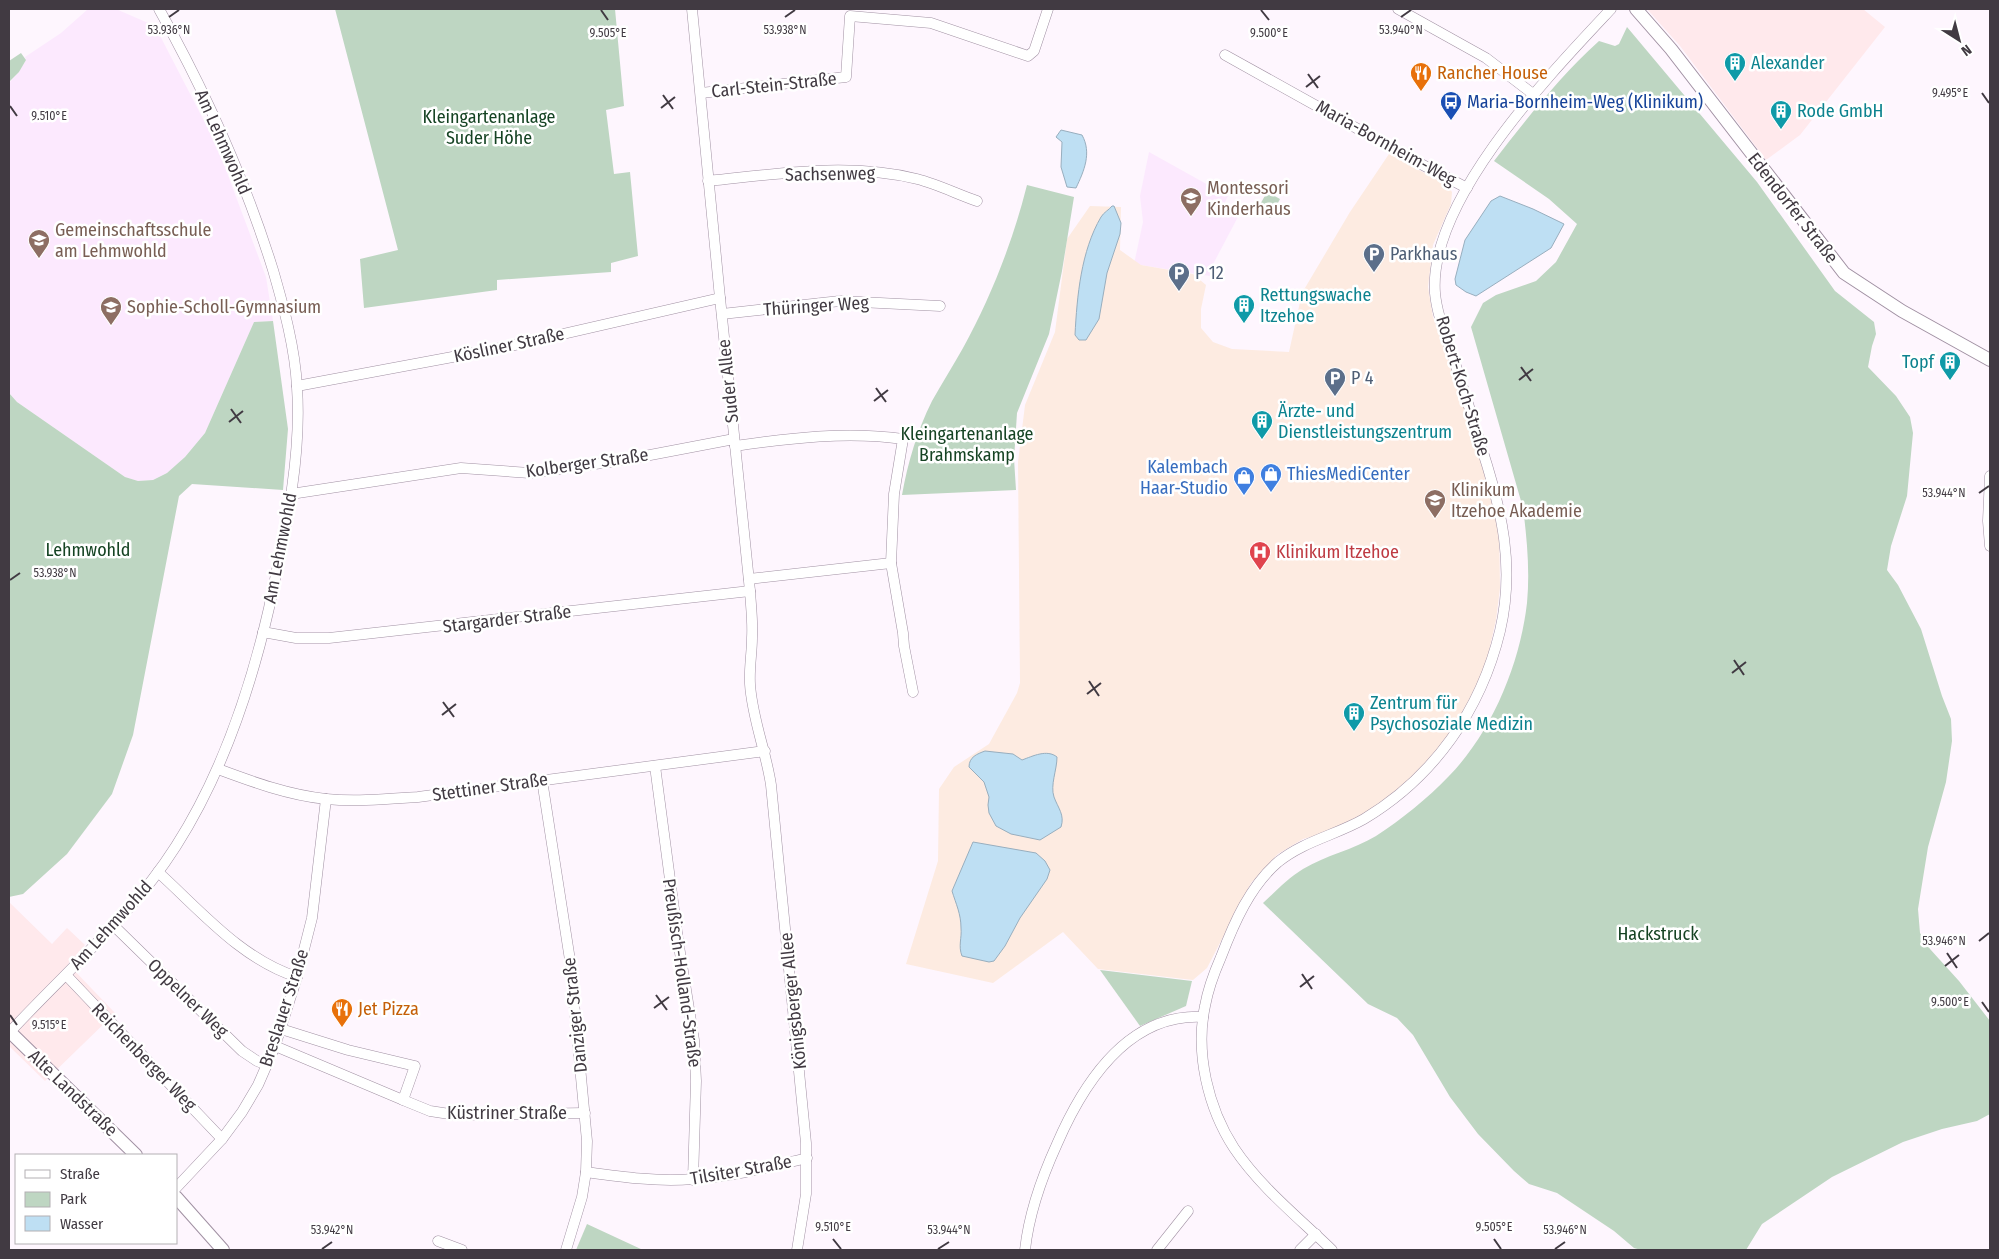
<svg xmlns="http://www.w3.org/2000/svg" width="1999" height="1259" viewBox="0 0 1999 1259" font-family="'Fira Sans Condensed',sans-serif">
	<rect width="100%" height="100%" fill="#fef6fe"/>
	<g fill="#ffe9ec">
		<polygon points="1647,9 1863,9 1885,27 1800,135 1766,160 1680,46"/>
		<polygon points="9,902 52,944 67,928 85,945 68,964 115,1013 45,1081 9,1046"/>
	</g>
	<g fill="#fce9fe">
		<polygon points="88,9 116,9 155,26 217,146 266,277 273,321 254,322 205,433 185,457 167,473 153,480 138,481 125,477 17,402 9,393 9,83 19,72 26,60 25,57 61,33"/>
		<polygon points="1149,152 1228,196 1224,204 1240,213 1211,268 1210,276 1134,264 1143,222 1140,196"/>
	</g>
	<polygon fill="#fdebe1" points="1389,154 1447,185 1452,192 1451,204 1433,245 1428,287 1433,317 1466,412 1499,524 1500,588 1496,620 1486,664 1466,710 1438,750 1409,780 1380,803 1354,820 1331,831 1303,839 1278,854 1251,883 1207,968 1193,980 1098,969 1063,932 993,983 906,964 938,861 939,789 954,767 989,744 1017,693 1020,683 1018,462 1025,405 1055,332 1067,239 1090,206 1121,207 1120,250 1141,265 1193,274 1206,285 1201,309 1201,328 1213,342 1232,349 1289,352 1302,293 1350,212"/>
	<g fill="#bed6c2">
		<polygon points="335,9 615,9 624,106 606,110 614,174 630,172 638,256 611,263 611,272 497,280 497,290 364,308 360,259 398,250"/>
		<path d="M 1627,27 L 1757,182 L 1835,291 L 1874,322 L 1876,334 L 1872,346 L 1868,367 L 1896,396 L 1910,417 L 1913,433 L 1907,496 L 1891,546 L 1887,570 L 1898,585 L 1921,629 L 1942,696 L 1951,719 L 1952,741 L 1946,782 L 1928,847 L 1918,909 L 1920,933 L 1930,949 L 1959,981 L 1990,1021 L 1990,1114 L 1977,1121 L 1942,1129 L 1903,1142 L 1832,1177 L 1762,1224 L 1746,1250 L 1641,1250 L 1634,1248 L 1614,1231 L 1557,1193 L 1529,1184 L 1514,1171 L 1478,1134 L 1450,1097 L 1413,1035 L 1397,1018 L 1368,1004 L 1263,903 C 1276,891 1288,878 1303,869 C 1326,855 1353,850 1376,836 C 1402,819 1427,799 1449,776 C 1492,732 1520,664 1527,603 C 1530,571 1527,539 1523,508 L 1471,327 L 1483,303 L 1496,295 L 1536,281 L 1556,262 L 1577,224 L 1549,199 L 1494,161 C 1526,120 1559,77 1599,41 L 1615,46 L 1619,44 Z"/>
		<polygon points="21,53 26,60 19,72 9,82 9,61"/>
		<path d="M 1027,185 L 1074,197 L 1062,271 L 1049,334 L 1017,413 L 1014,459 L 1016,490 L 902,495 C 908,462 917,431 932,401 C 942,383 953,366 963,348 C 991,297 1013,241 1027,185 Z"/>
		<polygon points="1267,192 1280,199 1270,218 1257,210"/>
		<polygon points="273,321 288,429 283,490 192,484 179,496 133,735 112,794 67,854 23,894 9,897 9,393 17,402 125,477 138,481 153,480 167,473 185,457 205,433 254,322"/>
		<polygon points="1100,970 1192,981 1186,1006 1140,1026"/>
		<polygon points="587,1224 643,1250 576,1250"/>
	</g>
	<g fill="#bedff3" stroke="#98aebe">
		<path d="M 1061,130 L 1082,135 C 1092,153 1084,171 1076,188 L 1067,187 L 1061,167 L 1062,142 L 1056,137 Z"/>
		<polygon points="1500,196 1533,209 1564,224 1551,248 1476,296 1466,292 1456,285 1455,279 1465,240 1491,201"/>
		<path d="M 1112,206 L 1114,206 L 1121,223 L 1120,234 L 1107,273 L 1099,319 L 1086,340 L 1079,340 L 1075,335 C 1077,296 1081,251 1101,217 C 1104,212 1109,210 1112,206 Z"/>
		<path d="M 985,751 L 1013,754 L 1022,760 C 1033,756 1047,749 1057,757 C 1057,770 1050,785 1054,797 C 1058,808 1065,815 1061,827 L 1040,840 L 1011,834 L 996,826 L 989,813 L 988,805 L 989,797 L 984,782 L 969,767 C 969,757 977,754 985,751 Z"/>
		<path d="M 973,842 L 1036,853 L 1045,861 L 1050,870 L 1047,879 L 1020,918 L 1005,946 L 994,961 L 989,962 L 962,956 C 958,946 962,938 961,928 C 961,914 956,904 952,891 Z"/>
	</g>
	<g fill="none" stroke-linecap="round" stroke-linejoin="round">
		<g stroke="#a191a3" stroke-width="11">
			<g id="minor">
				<path d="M 692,9 L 720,298 L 750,591 C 751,607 753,622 752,638 C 752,653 749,668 750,684 C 752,718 766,751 771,785 L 806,1143 L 806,1194 L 797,1250"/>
				<polyline points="1398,9 1486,58 1533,94"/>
				<polyline points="1225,55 1419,163 1467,188"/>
				<polyline points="701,93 846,77 850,16 931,23 1028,56 1034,51 1048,9"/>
				<path d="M 708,181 C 777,174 848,162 917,179 C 937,184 957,194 977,201"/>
				<polyline points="722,314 840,301 940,306"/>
				<polyline points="297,386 506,347 720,298"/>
				<path d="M 735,446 C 791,438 847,431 903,439 L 894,494 L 891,563 L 903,633 L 904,646 L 913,692"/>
				<polyline points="1990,476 1988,521 1990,546"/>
				<polyline points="291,494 461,468 530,473 624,460 734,439"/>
				<polyline points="749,579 891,563"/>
				<polyline points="263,632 296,638 329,638 750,591"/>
				<polyline points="655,766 678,940 694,1040 696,1081 693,1180"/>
				<path d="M 218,769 C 253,782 288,795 326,799 C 356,802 388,799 418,797 L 765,751"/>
				<polyline points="542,780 570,960 587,1141 586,1172 582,1197 566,1250"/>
				<path d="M 158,872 C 201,911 241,959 297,977"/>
				<polyline points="113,925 242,1051 257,1061 267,1065"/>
				<polyline points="66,975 222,1139"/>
				<path d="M 9,1033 C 65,972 131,917 176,846 C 222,774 250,691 269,608 C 284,536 302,461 297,387 C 295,348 284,308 273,270 C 245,180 205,91 159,9"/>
				<polyline points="275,1046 403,1100 415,1066 348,1050 281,1029"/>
				<polyline points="403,1100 430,1111 456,1115 585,1113"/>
				<path d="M 586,1172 C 622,1177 657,1182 693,1179 C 732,1177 769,1167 807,1158"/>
				<polyline points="176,1188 222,1139 242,1112 258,1085 275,1046 297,977 312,918 326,799"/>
				<polyline points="438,1241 462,1250"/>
				<path d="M 1025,1250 C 1029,1213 1041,1179 1057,1144 C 1083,1084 1127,1013 1203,1017"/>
				<polyline points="1157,1250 1188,1211"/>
				<polyline points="1300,1250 1316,1234"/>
				<path d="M 1332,1250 C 1299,1218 1260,1187 1234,1148 C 1208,1108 1195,1053 1205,1006 C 1208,989 1214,973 1221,957 C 1234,923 1250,886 1278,862 C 1304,841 1336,835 1364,819 C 1434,777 1481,710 1500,631 C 1515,567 1502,511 1482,449 C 1473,418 1463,388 1453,357 C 1446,336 1437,315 1435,293 C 1428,200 1551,73 1611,9"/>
			</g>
		</g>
		<g stroke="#a191a3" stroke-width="14">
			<g id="tertiary">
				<polyline points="1636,9 1671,49 1844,273 1902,311 1990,360"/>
				<polyline points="9,1031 136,1155"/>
				<polyline points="176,1197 223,1250"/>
			</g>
		</g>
		<use href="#minor" stroke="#fff" stroke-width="10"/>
		<use href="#tertiary" stroke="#fff" stroke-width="12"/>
	</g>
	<path fill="none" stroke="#413a42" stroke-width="2" d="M 601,10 L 608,20M 1261,10 L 1269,20M 169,17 L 179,10M 785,17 L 795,10M 1401,17 L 1411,10M 1308,74 L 1318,88M 1306,87 L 1320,76M 1982,93 L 1989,103M 663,95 L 673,109M 10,106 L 17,116M 661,108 L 675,97M 1521,367 L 1531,381M 1519,380 L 1533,369M 876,388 L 886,402M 874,401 L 888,390M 231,409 L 241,423M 229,422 L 243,411M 1979,493 L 1989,486M 10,580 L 20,573M 1734,660 L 1744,675M 1732,673 L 1746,662M 1089,681 L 1099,696M 1087,694 L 1101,683M 443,702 L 454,717M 442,715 L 456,704M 1979,941 L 1989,933M 1947,953 L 1957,968M 1945,966 L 1959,955M 1302,974 L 1312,989M 1300,987 L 1314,976M 656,995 L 667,1010M 1982,1002 L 1989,1012M 654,1008 L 669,997M 10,1015 L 17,1025M 833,1239 L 841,1249M 1494,1239 L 1501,1249M 322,1249 L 332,1242M 938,1249 L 949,1242M 1555,1249 L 1565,1242"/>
	<defs>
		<g id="building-pin" transform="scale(1.125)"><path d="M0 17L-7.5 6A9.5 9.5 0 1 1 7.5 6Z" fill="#0f9aa8" stroke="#fff"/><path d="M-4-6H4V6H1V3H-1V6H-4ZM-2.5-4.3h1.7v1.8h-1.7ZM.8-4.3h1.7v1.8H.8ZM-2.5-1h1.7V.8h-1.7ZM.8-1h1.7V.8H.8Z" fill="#fff"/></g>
		<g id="restaurant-pin" transform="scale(1.125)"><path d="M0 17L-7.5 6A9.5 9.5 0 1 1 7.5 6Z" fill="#e8710a" stroke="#fff"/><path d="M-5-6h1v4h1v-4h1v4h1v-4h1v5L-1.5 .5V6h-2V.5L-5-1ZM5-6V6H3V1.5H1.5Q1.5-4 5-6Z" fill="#fff"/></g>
		<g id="bus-pin" transform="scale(1.125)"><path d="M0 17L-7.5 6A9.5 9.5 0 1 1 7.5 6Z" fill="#1a4fb4" stroke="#fff"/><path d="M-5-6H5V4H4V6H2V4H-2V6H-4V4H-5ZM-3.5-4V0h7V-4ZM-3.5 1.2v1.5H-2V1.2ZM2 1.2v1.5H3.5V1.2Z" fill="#fff"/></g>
		<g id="school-pin" transform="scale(1.125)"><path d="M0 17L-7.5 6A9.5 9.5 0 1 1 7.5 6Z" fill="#8d6e63" stroke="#fff"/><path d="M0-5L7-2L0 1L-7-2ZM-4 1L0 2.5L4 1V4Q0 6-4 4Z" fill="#fff"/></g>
		<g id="parking-pin" transform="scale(1.125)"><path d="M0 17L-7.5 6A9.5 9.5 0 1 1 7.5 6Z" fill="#5c6f8a" stroke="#fff"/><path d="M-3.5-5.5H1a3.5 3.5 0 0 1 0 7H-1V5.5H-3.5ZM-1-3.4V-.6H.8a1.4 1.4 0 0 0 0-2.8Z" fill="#fff"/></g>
		<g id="shop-pin" transform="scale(1.125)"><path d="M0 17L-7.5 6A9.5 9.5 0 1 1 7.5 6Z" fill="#3f7fe0" stroke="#fff"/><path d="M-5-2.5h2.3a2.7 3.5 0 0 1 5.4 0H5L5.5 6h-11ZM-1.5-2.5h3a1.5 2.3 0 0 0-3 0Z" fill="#fff"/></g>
		<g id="hospital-pin" transform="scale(1.125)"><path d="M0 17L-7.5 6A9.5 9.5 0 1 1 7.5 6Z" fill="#e0444e" stroke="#fff"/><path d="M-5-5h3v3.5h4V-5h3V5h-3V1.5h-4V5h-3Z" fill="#fff"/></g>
	</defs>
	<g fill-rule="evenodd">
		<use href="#building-pin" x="1735" y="63"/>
		<use href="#restaurant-pin" x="1421" y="73"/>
		<use href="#bus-pin" x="1451" y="102"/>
		<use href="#building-pin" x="1781" y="111"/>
		<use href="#school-pin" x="1191" y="198"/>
		<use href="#school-pin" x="39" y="240"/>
		<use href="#parking-pin" x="1374" y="254"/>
		<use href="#parking-pin" x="1179" y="273"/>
		<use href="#building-pin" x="1244" y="305"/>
		<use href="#school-pin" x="111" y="307"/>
		<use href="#building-pin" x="1950" y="362"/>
		<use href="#parking-pin" x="1335" y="378"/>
		<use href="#building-pin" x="1262" y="421"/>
		<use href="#shop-pin" x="1271" y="474"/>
		<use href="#shop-pin" x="1244" y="477"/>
		<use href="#school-pin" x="1435" y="500"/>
		<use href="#hospital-pin" x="1260" y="552"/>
		<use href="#building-pin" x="1354" y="713"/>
		<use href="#restaurant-pin" x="342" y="1009"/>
	</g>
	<g text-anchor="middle" stroke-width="5" stroke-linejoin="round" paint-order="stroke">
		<g font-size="18" fill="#0d838f" stroke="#fff" text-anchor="start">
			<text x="1751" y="69">Alexander</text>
			<text x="1797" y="117">Rode GmbH</text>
			<text x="1260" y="301">Rettungswache<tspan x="1260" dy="21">Itzehoe</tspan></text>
			<text x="1934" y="368" text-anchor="end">Topf</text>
			<text x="1278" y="417">Ärzte- und<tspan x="1278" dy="21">Dienstleistungszentrum</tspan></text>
			<text x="1370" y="709">Zentrum für<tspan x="1370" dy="21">Psychosoziale Medizin</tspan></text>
		</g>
		<g font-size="18" fill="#c56008" stroke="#fff" text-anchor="start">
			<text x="1437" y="79">Rancher House</text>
			<text x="358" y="1015">Jet Pizza</text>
		</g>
		<g font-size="18" fill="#413a42" stroke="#fff">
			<text transform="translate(774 85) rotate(-6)" y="6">Carl-Stein-Straße</text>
			<text transform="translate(223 142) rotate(66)" y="6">Am Lehmwohld</text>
			<text transform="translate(1386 143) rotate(29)" y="6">Maria-Bornheim-Weg</text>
			<text transform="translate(830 174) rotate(-1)" y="6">Sachsenweg</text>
			<text transform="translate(1793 208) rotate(52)" y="6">Edendorfer Straße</text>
			<text transform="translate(816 306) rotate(-4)" y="6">Thüringer Weg</text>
			<text transform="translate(509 345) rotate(-12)" y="6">Kösliner Straße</text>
			<text transform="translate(728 381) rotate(-96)" y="6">Suder Allee</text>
			<text transform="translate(1463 386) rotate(73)" y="6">Robert-Koch-Straße</text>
			<text transform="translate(587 463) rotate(-8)" y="6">Kolberger Straße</text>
			<text transform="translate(280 548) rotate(-79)" y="6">Am Lehmwohld</text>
			<text transform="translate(507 619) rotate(-7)" y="6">Stargarder Straße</text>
			<text transform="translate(490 787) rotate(-8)" y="6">Stettiner Straße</text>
			<text transform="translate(111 925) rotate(-48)" y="6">Am Lehmwohld</text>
			<text transform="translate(682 973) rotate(82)" y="6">Preußisch-Holland-Straße</text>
			<text transform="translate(188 998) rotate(44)" y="6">Oppelner Weg</text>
			<text transform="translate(793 1001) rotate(-96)" y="6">Königsberger Allee</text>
			<text transform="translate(284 1008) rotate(-72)" y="6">Breslauer Straße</text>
			<text transform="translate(575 1015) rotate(-96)" y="6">Danziger Straße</text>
			<text transform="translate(144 1057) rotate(46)" y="6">Reichenberger Weg</text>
			<text transform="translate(73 1093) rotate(44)" y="6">Alte Landstraße</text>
			<text x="507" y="1119">Küstriner Straße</text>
			<text transform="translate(741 1170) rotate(-10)" y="6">Tilsiter Straße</text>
		</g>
		<g font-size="18" fill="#164399" stroke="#fff" text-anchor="start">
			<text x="1467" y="108">Maria-Bornheim-Weg (Klinikum)</text>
		</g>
		<g font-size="18" fill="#154323" stroke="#fff">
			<text x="489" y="123">Kleingartenanlage<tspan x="489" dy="21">Suder Höhe</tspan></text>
			<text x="967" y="440">Kleingartenanlage<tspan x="967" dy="21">Brahmskamp</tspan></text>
			<text x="88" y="556">Lehmwohld</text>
			<text x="1658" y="940">Hackstruck</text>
		</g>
		<g font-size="18" fill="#785e54" stroke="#fff" text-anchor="start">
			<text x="1207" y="194">Montessori<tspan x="1207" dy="21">Kinderhaus</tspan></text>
			<text x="55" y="236">Gemeinschaftsschule<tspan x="55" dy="21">am Lehmwohld</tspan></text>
			<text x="127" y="313">Sophie-Scholl-Gymnasium</text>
			<text x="1451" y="496">Klinikum<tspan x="1451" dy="21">Itzehoe Akademie</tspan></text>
		</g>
		<g font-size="18" fill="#4e5e75" stroke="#fff" text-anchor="start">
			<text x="1390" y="260">Parkhaus</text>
			<text x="1195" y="279">P 12</text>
			<text x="1351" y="384">P 4</text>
		</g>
		<g font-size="18" fill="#366cbe" stroke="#fff" text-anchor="end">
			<text x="1228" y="473">Kalembach<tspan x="1228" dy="21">Haar-Studio</tspan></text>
			<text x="1287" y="480" text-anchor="start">ThiesMediCenter</text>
		</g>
		<g font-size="18" fill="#be3a42" stroke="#fff" text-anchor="start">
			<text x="1276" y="558">Klinikum Itzehoe</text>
		</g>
	</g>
	<g font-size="12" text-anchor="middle" fill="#413a42" stroke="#fff" stroke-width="5" stroke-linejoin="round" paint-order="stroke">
		<text x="169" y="34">53.936°N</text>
		<text x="785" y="34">53.938°N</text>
		<text x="1401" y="34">53.940°N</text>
		<text x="608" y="37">9.505°E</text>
		<text x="1269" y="37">9.500°E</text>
		<text x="1950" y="97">9.495°E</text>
		<text x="49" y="120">9.510°E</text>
		<text x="1944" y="497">53.944°N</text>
		<text x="55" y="577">53.938°N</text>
		<text x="1944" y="945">53.946°N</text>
		<text x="1950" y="1006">9.500°E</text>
		<text x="49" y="1029">9.515°E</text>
		<text x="833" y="1231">9.510°E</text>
		<text x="1494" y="1231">9.505°E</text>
		<text x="332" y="1234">53.942°N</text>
		<text x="949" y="1234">53.944°N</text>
		<text x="1565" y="1234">53.946°N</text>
	</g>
	<rect width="1999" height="1259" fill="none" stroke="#413a42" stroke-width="20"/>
	<rect x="15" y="1154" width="162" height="90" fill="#ffffff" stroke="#b3b0b3"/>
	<rect x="25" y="1170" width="25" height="8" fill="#ffffff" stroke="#b3b0b3"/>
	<text x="60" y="1179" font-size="15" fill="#413a42">Straße</text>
	<rect x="25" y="1192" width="25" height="15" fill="#bed6c2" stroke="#b3b0b3"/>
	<text x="60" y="1204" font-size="15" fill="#413a42">Park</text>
	<rect x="25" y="1216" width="25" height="15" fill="#bedff3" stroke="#b3b0b3"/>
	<text x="60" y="1229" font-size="15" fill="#413a42">Wasser</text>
	<g transform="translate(1959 40) rotate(144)" stroke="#ffffff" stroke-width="4" paint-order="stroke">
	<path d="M0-4L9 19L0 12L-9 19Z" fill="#413a42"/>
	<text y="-8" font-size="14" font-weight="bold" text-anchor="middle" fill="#413a42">N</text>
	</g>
</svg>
